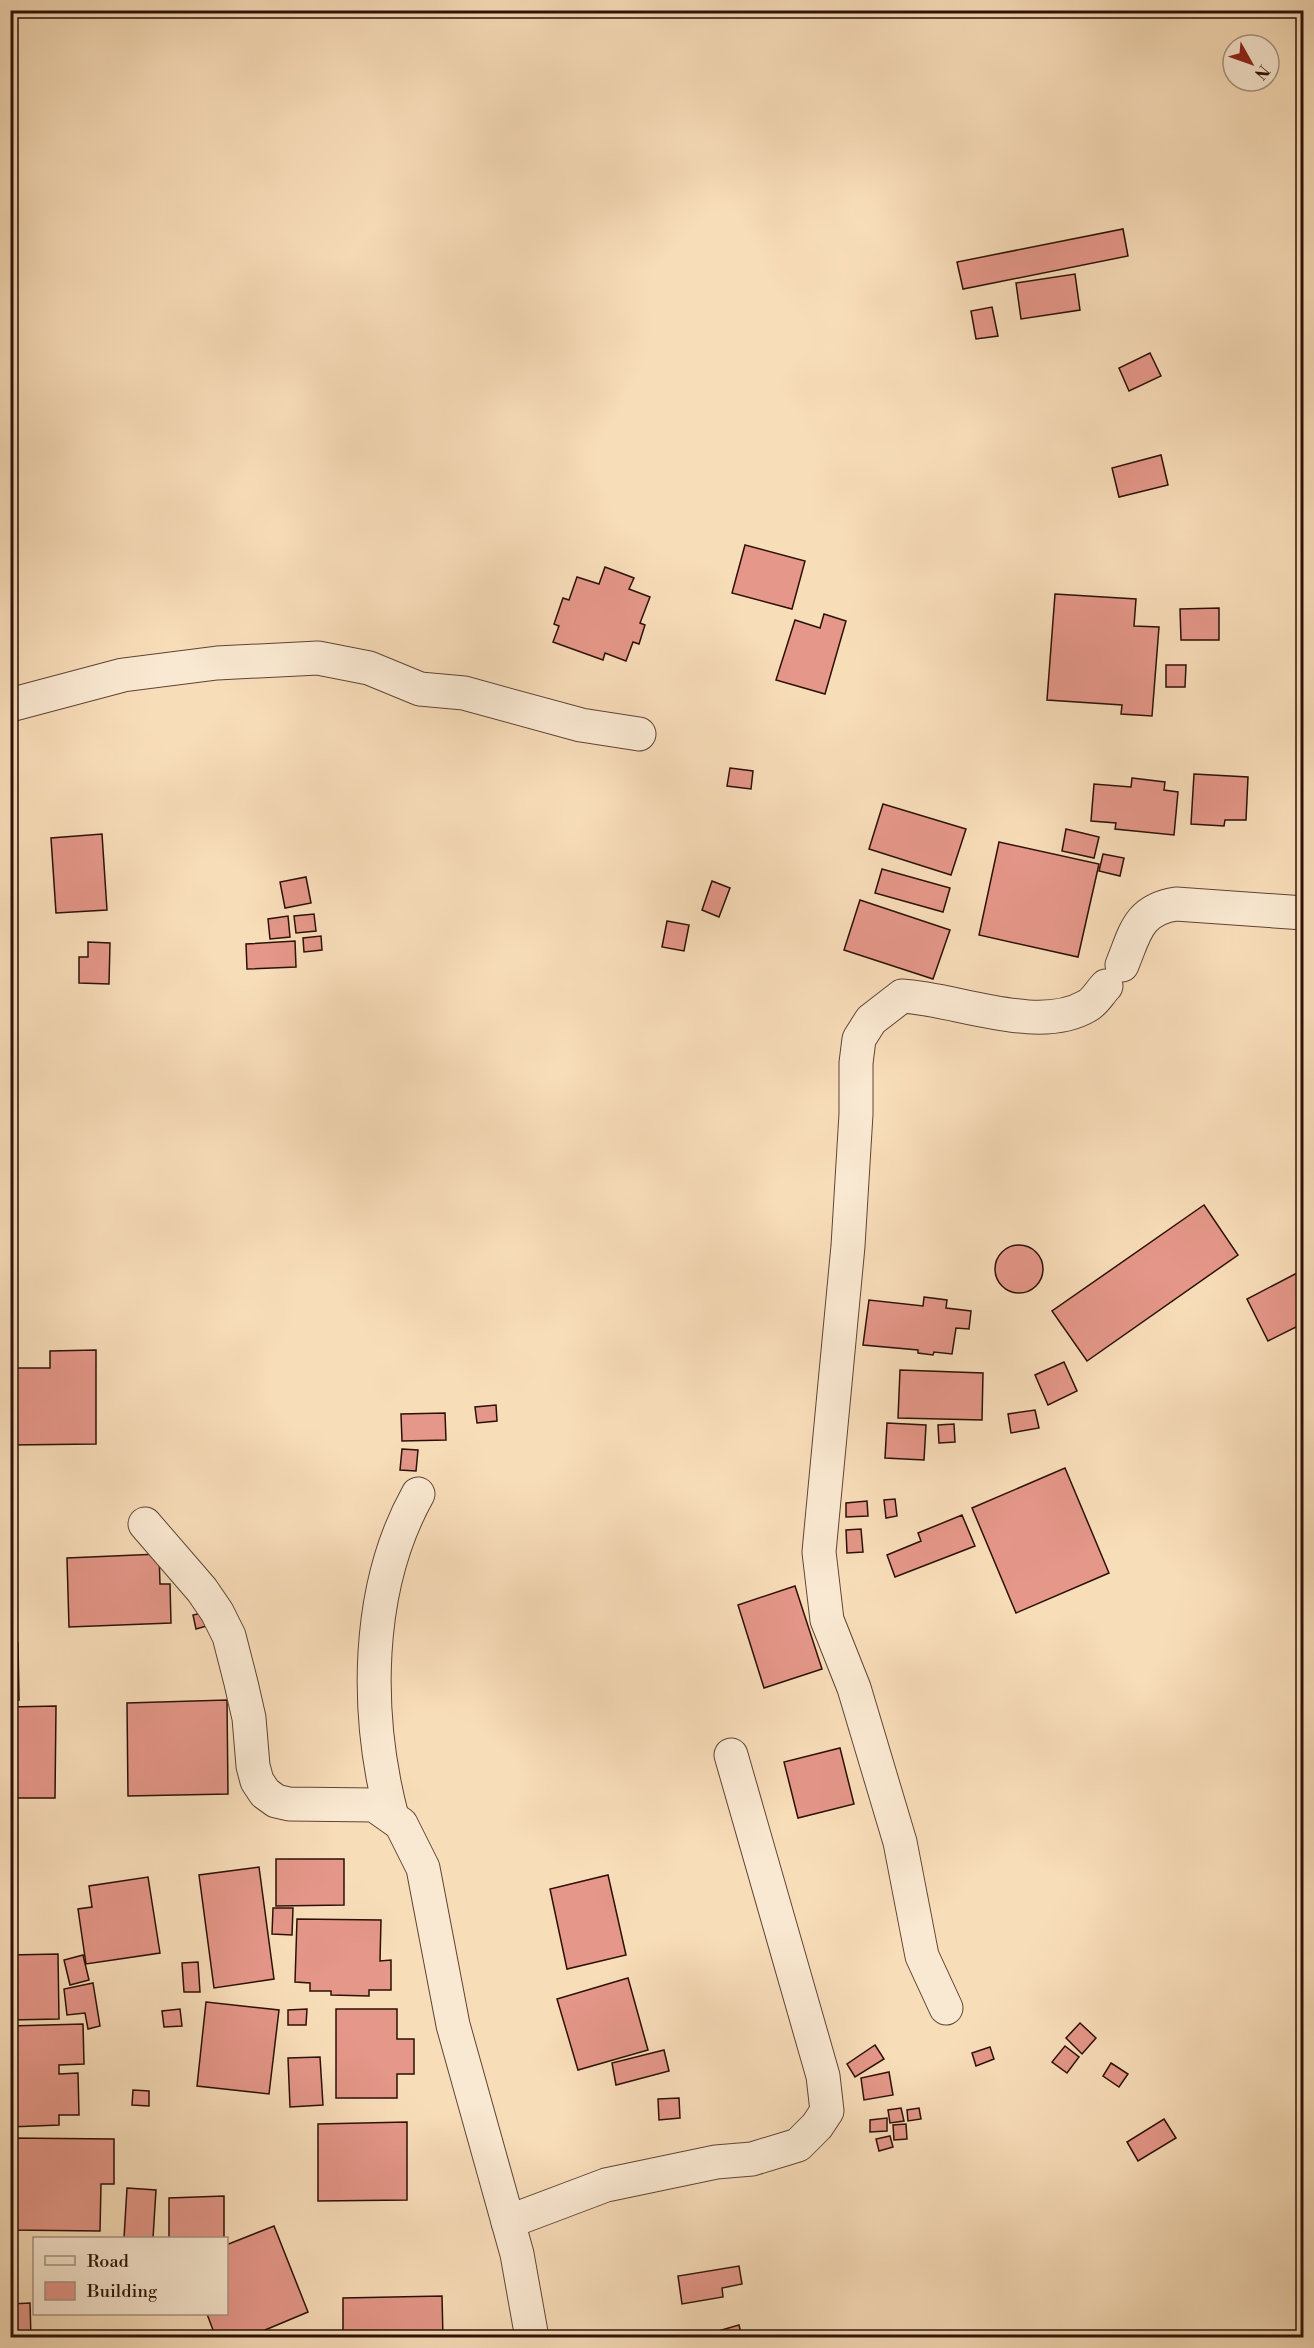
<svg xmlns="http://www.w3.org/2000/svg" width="1314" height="2348" viewBox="0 0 1314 2348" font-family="'Libre Bodoni',serif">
	<rect width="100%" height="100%" fill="#f8ddb9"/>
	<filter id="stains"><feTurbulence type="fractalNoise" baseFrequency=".00333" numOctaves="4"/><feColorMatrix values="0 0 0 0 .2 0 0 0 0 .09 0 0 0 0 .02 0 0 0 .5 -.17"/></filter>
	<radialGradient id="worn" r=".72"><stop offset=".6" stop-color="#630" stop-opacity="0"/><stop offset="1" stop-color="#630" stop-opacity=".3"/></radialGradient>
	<g fill="#e59789" stroke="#2c1107" stroke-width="1.5">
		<polygon points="1123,229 1128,256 963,289 957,262"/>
		<polygon points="1075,274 1080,310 1021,319 1016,283"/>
		<polygon points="992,307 998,336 976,339 971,311"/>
		<polygon points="1150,353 1161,376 1129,391 1119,368"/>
		<polygon points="1161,455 1168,485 1119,497 1112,468"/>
		<polygon points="745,545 805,561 792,609 732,593"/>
		<polygon points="605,567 634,578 629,589 650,597 640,623 645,625 639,644 633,642 626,661 605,653 603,660 553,642 559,626 554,624 563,598 569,600 577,577 599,584"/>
		<polygon points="1055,594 1136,599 1134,626 1159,627 1152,716 1121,714 1122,705 1047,700"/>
		<polygon points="1219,608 1219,640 1181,640 1180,609"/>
		<polygon points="824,614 846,621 825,694 776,680 795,620 820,628"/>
		<polygon points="1166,665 1186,665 1185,687 1166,687"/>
		<polygon points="730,768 753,771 751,789 727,786"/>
		<polygon points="1194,774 1248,777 1246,820 1225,820 1224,826 1191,824"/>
		<polygon points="1132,778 1165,782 1164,790 1178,792 1174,835 1115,829 1116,823 1091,821 1094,784 1131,787"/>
		<polygon points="883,804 966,829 951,875 869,849"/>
		<polygon points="1066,829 1099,837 1094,858 1062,851"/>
		<polygon points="102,834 107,910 56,913 51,838"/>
		<polygon points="999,842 1099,864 1078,957 979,935"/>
		<polygon points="1103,854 1124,858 1120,876 1099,871"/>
		<polygon points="882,869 950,888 943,912 875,893"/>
		<polygon points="306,877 311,903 285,908 280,882"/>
		<polygon points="712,881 730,888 719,917 702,910"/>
		<polygon points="860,900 950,930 933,979 844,950"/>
		<polygon points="314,914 316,931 296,933 294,916"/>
		<polygon points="288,916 290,937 270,939 268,919"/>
		<polygon points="667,921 689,925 684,951 662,947"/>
		<polygon points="321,936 322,950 304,952 303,938"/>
		<polygon points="295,941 296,967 247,969 246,944"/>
		<polygon points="88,942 110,943 109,984 79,983 79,957 88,957"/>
		<polygon points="1204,1205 1238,1255 1087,1361 1052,1311"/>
		<circle cx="1019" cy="1269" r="24"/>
		<polygon points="1297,1273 1304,1285 1304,1323 1268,1341 1247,1299"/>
		<polygon points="924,1297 947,1300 946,1308 971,1311 969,1329 956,1328 952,1354 934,1352 933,1355 918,1353 918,1350 863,1345 869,1300 923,1306"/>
		<polygon points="96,1350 96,1444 10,1445 10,1368 50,1368 50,1351"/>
		<polygon points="1064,1362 1077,1391 1048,1405 1035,1375"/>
		<polygon points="900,1370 983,1373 982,1420 898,1418"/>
		<polygon points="496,1405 497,1421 477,1423 475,1407"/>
		<polygon points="1035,1410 1039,1428 1011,1433 1008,1414"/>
		<polygon points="445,1413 446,1440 402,1441 401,1414"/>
		<polygon points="887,1423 926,1425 924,1460 885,1458"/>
		<polygon points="954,1424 955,1442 939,1443 938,1425"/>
		<polygon points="402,1449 418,1450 416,1471 400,1470"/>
		<polygon points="1065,1468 1109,1573 1016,1613 972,1508"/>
		<polygon points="895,1499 897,1516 886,1518 884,1500"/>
		<polygon points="867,1501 868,1516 846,1517 846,1503"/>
		<polygon points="962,1515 975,1546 895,1577 887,1555 921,1541 918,1533"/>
		<polygon points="861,1529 863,1552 847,1553 846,1530"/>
		<polygon points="159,1554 160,1584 170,1584 171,1623 69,1627 67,1558"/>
		<polygon points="795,1586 822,1669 764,1688 738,1605"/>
		<polygon points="207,1612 210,1625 196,1629 193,1615"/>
		<polygon points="10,1643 18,1643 19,1700 10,1701"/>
		<polygon points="227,1700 228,1794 128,1796 127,1703"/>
		<polygon points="56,1706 55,1798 10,1798 10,1707"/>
		<polygon points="840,1748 854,1804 798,1818 784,1762"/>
		<polygon points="276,1859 344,1859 344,1905 276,1906"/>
		<polygon points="259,1867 274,1979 214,1988 199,1875"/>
		<polygon points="608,1875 626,1955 567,1969 550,1889"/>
		<polygon points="148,1877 160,1953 86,1964 78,1909 92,1907 89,1886"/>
		<polygon points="273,1908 293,1908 292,1935 272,1934"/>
		<polygon points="297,1919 381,1920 380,1961 391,1960 391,1990 369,1990 369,1996 331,1995 331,1991 310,1991 310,1983 295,1982"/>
		<polygon points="58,1954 59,2019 10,2020 10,1955"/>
		<polygon points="83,1955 89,1980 70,1985 64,1960"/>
		<polygon points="198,1962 200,1992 184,1992 182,1963"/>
		<polygon points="628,1978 648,2050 578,2070 557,1999"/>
		<polygon points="93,1983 100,2026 88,2029 85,2013 67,2015 64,1989"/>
		<polygon points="206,2002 279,2010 269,2094 197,2086"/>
		<polygon points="180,2009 182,2026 164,2027 162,2011"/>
		<polygon points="307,2009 306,2025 288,2025 288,2010"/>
		<polygon points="336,2009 397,2009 397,2039 414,2039 414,2074 397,2074 397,2098 336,2098"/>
		<polygon points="1080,2023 1096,2038 1082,2054 1066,2038"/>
		<polygon points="83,2024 84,2064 59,2065 59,2074 78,2073 79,2115 59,2115 59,2125 10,2127 10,2026"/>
		<polygon points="875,2045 884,2059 855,2077 847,2064"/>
		<polygon points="1065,2046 1079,2057 1067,2073 1052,2062"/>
		<polygon points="990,2047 994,2059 976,2066 972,2053"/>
		<polygon points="664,2050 669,2071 616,2085 612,2063"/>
		<polygon points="320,2057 323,2105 290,2107 288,2058"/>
		<polygon points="1111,2063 1128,2074 1119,2087 1103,2076"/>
		<polygon points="889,2072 893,2095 864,2100 861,2078"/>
		<polygon points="133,2090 149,2091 149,2106 132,2105"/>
		<polygon points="679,2098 680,2118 659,2120 658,2099"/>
		<polygon points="901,2108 904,2121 890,2123 888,2110"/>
		<polygon points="919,2108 921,2119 908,2121 907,2110"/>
		<polygon points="887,2118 887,2131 870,2132 870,2120"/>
		<polygon points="1164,2119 1176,2138 1138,2161 1127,2142"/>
		<polygon points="407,2122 407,2200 318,2201 318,2124"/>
		<polygon points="906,2124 907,2139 894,2140 893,2125"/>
		<polygon points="890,2136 893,2147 879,2151 876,2139"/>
		<polygon points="10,2138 114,2139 114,2184 101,2184 100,2231 10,2230"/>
		<polygon points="127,2188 156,2190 153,2238 124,2238"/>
		<polygon points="224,2196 224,2238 169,2238 169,2198"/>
		<polygon points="274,2226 308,2312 246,2338 216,2338 207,2314 226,2314 226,2245"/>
		<polygon points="739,2266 742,2284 722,2288 723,2297 682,2304 678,2276"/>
		<polygon points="442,2296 443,2338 343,2338 343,2298"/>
		<polygon points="30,2303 31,2338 10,2338 10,2304"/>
		<polygon points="739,2325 742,2338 694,2338"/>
	</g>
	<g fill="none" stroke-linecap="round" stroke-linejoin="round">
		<g stroke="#5f4434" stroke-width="35">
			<g id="minor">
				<polyline points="10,705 123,675 217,663 318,658 369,668 420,689 464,693 581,725 639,734"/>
				<path d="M 1122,965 C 1135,934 1137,910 1176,904 L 1304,913"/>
				<polyline points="145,1524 202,1590 217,1612 229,1636 241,1683 249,1718 253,1766 257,1781 265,1793 276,1801 289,1804 374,1805 401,1824 423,1868 453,2025 517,2254 532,2338"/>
				<path d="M 392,1817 C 365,1714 365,1589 418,1494"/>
				<path d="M 946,2008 L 922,1956 L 900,1842 L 854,1688 L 827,1620 L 819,1552 L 848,1246 L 856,1114 L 856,1063 L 859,1039 L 871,1020 L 902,996 C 957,999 1038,1035 1087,1006 C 1095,1002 1100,992 1106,986"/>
				<polyline points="508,2222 606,2185 716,2162 752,2159 798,2145 817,2126 827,2111 823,2076 731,1755"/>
			</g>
		</g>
		<use href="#minor" stroke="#fae9d2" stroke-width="33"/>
	</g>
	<rect width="1314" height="2348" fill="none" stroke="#f8ddb9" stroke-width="36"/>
	<rect x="12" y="12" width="1290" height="2324" fill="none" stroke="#2c1107" stroke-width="3"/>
	<rect x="18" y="18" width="1278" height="2312" fill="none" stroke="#2c1107" stroke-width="1.5"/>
	<rect x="33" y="2237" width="195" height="78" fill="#fae9d2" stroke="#a89381" stroke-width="1.5"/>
	<rect x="45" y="2256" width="30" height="9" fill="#fae9d2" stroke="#a89381" stroke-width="1.5"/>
	<text x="87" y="2267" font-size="18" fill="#2c1107">Road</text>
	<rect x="45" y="2282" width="30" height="18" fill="#e59789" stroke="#a89381" stroke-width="1.5"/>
	<text x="87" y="2297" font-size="18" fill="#2c1107">Building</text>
	<g transform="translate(1251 63) rotate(130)"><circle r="28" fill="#fae9d2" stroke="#a89381" stroke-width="1.5"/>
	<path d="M0-4.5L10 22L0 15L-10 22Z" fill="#8f2418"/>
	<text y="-9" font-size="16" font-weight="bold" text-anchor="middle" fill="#2c1107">N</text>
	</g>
	<rect width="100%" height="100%" filter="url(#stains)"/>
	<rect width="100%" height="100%" fill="url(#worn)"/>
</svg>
